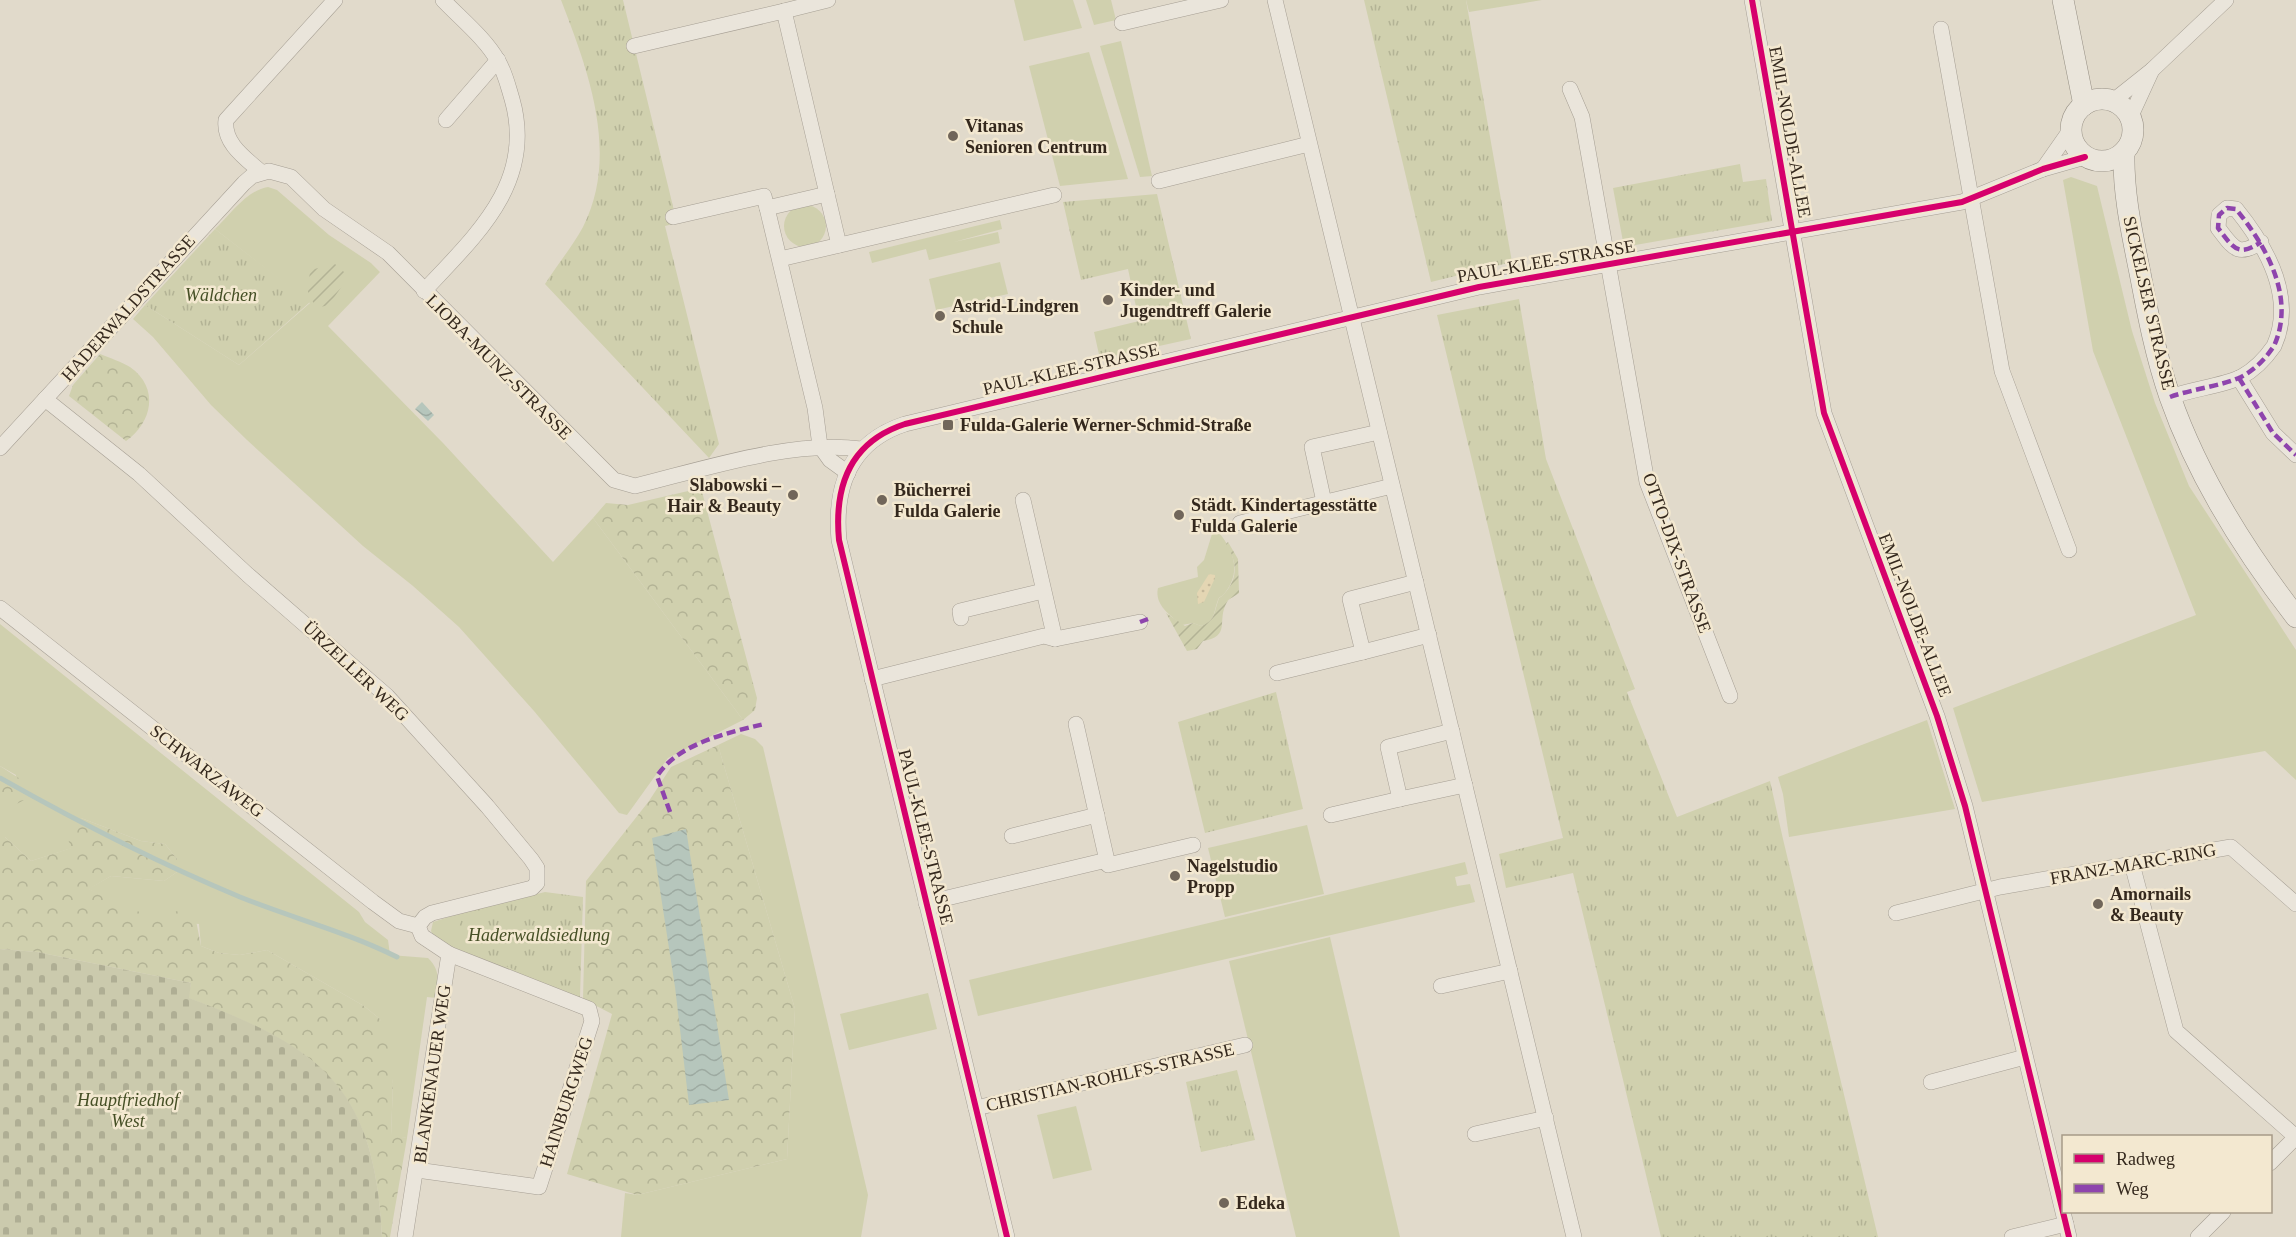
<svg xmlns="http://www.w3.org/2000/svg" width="2296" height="1237" viewBox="0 0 2296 1237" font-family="Georgia,serif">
	<defs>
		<pattern id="forest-crowns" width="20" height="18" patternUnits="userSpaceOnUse" patternTransform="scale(1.5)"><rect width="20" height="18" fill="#d0d0ae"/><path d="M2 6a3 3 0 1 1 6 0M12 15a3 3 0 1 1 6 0" fill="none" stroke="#b3b395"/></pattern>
		<pattern id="sand-dots" width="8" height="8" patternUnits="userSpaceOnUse" patternTransform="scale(1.5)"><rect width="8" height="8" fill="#e4d6b3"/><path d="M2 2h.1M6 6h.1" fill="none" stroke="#c4b89a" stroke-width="1.8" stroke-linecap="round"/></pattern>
		<pattern id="cemetery-stones" width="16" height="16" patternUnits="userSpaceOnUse" patternTransform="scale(1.5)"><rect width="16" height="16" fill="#cbcaad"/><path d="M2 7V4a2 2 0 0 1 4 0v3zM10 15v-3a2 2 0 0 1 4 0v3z" fill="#afae94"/></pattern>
		<pattern id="park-tufts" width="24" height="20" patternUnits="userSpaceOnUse" patternTransform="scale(1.5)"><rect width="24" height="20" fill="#d0d0ae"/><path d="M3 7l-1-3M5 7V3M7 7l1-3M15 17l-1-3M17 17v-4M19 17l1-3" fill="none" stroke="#b3b395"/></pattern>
		<pattern id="garden-furrows" width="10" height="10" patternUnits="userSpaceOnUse" patternTransform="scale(1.5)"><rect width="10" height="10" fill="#d0d0ae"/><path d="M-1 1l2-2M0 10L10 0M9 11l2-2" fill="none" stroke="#b3b395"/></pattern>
		<pattern id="water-waves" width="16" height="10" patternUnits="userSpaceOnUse" patternTransform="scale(1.5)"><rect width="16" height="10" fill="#b6c6bc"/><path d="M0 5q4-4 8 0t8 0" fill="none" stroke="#9daaa1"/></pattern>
	</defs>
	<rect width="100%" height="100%" fill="#e1dacb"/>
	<g fill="#d0d0ae">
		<polygon points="1014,0 1073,0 1082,28 1024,41"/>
		<polygon points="1086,0 1111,0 1116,20 1094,25"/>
		<polygon points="1466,0 1542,0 1469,12"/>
		<polygon points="1121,41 1152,176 1140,177 1100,46"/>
		<polygon points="1089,52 1128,179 1060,186 1029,66"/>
		<polygon points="2071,177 2097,186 2132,331 2155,403 2189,486 2296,650 2296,780 2265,751 1982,802 1953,708 2196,615 2093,351 2063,180"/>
		<path d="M 268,187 L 277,190 L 329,235 L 371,263 L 380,272 L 328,326 L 443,443 L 553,562 L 593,518 L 743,720 L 668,758 L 627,815 L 619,813 L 534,711 L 459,627 L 413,586 L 363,546 L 247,440 L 211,405 L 153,337 L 133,319 L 145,305 L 239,365 L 310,303 L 215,229 C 230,215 247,190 268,187 Z"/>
		<circle cx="805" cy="226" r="21"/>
		<polygon points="1000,220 1002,229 954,242 998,232 1000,243 929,260 926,249 872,263 869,252"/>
		<polygon points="1000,262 1008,294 936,310 929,279"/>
		<path d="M 1212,534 L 1220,534 C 1235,553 1241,574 1224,594 C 1221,598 1220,595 1218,600 C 1213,613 1216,621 1201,626 L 1193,623 L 1182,625 C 1171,616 1154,605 1158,588 L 1198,577 L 1197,567 L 1204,560 Z"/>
		<path d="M 0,624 L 359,912 L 365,922 L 388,940 L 390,955 L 428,958 C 441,971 438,981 436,998 L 427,997 L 407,1138 L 391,1136 L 393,1084 L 380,1019 L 364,1006 L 267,950 L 240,955 L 219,953 L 201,946 L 199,924 L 155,920 L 88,889 L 111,876 L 164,881 L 177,872 L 177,859 L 165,844 L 141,841 L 81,818 L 72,848 L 31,861 L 5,837 L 0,837 L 0,807 L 11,807 L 16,775 L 0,766 Z"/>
		<polygon points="1927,720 1955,809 1789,837 1783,794 1778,777"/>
		<polygon points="741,734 755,739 763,747 868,1195 861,1237 621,1237 625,1193 637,1195 787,1159 795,1009 718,745"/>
		<polygon points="1307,825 1324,894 1225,917 1208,848"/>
		<polygon points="1465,862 1468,874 1455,877 1457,886 1470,884 1475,902 978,1016 969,980"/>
		<polygon points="464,912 580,997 580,1001 436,940 431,931 433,922"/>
		<polygon points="1330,937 1400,1237 1296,1237 1229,961"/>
		<polygon points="928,993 937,1029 849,1050 840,1014"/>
		<polygon points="1076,1106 1092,1170 1053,1179 1037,1115"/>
	</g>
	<g fill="url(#forest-crowns)">
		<path d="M 100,354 C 110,358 122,362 130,367 C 160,388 152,423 126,441 L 69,396 L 73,385 Z"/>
		<polygon points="701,488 757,698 755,710 743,720 593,518 606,503 628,505"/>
		<polygon points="718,745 795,1009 787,1159 637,1195 567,1174 612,1014 583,999 586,881 649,801 671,767"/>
		<polygon points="0,766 28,784 26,799 11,807 0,807"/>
		<path d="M 81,818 L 141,841 L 165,844 L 177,859 L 177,872 L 164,881 L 111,876 L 89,889 L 155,919 L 183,909 L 195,915 L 201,946 L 219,953 L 240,955 L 267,950 L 364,1006 L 380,1019 L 389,1039 L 393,1084 L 391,1135 L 407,1138 L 390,1237 L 382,1237 C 375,1087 321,1048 188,998 L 191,983 L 37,952 L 0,949 L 0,837 L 5,837 L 31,861 L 71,848 L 68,839 L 68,826 Z"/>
	</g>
	<polygon fill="url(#sand-dots)" points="1209,574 1215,575 1215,578 1204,602 1198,604 1197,593"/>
	<path fill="url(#cemetery-stones)" d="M 0,949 L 37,952 L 191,983 L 189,998 C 322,1048 375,1087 382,1237 L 0,1237 Z"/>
	<g fill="url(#park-tufts)">
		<path d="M 561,0 L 623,0 L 677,223 L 665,226 L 719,444 L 709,458 L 545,284 C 557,265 572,247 583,227 C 620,154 588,70 561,0 Z"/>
		<polygon points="1364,0 1466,0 1512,262 1431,282"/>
		<polygon points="1740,164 1743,182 1766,179 1772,221 1624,247 1613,188"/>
		<polygon points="1157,194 1191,339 1100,359 1094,332 1139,321 1128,269 1081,280 1063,202"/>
		<polygon points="215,229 310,302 239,365 145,305"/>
		<polygon points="1519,299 1546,459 1635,689 1627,692 1677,817 1770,781 1783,839 1878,1237 1661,1237 1573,873 1506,888 1499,854 1563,838 1437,315"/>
		<polygon points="1276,692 1303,809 1205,833 1178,722"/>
		<polygon points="545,892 583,897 580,997 453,944 464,912"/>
		<polygon points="1237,1070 1255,1140 1201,1152 1186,1082"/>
	</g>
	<g fill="url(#garden-furrows)">
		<polygon points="335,264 344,272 344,283 329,305 316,308 308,292 310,270"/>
		<path d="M 1228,542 L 1238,559 L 1239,593 C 1236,596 1229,598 1227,602 C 1216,621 1232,636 1203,641 L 1197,649 L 1187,651 L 1166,613 L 1185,626 L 1193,623 L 1201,626 C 1215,621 1214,613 1218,601 C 1220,595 1220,599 1224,594 C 1239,578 1237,561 1226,544 Z"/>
	</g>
	<g fill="url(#water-waves)">
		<polygon points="422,402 434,415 428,421 415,409"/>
		<polygon points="686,829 729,1100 689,1105 675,987 652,838"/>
	</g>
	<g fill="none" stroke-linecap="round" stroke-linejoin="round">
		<path stroke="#b6c6bc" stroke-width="5" d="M 0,778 C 78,822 158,863 240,897 C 292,918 347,932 397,957"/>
		<g stroke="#a69f94" stroke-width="16">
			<g id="street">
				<polyline points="1275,0 1574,1237"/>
				<polyline points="1752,0 1824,413 1937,716 1965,806 2069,1237"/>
				<polyline points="784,11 828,0"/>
				<polyline points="1122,23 1221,0"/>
				<polyline points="1941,29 2002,371 2069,550"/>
				<polyline points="634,46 784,11 839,245"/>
				<polyline points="1570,89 1582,117 1647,482 1730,696"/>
				<polyline points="2113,101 2152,70 2226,0"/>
				<polyline points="2130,118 2152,70"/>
				<polyline points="446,120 498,60"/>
				<polyline points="2043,169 2071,129"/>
				<path d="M 261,172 C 245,158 223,143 226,120 L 335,0"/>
				<polyline points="1159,181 1309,144"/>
				<polyline points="767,208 815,408 820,446 830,460 848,473"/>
				<polyline points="673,217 764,196 767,208 827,194"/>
				<polyline points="780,259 1054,195"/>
				<path d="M 424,291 C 475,236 536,183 512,99 C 508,86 505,72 498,61 C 485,38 461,19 443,0"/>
				<polyline points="2239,378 2273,433 2296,455"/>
				<path d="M 2170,397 C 2192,389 2222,386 2241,377 C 2256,369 2265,359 2274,346 C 2296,297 2266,246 2236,209 L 2227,208 L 2219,215 L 2218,228 C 2233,247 2237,258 2261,242"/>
				<polyline points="45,399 139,474 248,575 387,696 487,806 531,859 537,868 537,883 532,888 432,913 425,917 418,926"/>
				<path d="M 0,448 L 244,183 L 252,176 L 269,171 L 291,177 L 324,209 L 388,253 L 614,480 L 635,486 C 704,469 791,440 861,449"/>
				<polyline points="1023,500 1055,639"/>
				<polyline points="1324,502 1312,447 1379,432"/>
				<polyline points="1240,523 1392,486"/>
				<polyline points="1416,582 1350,599 1363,652 1429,635"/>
				<polyline points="0,608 373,902 399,921 418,926"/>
				<polyline points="961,618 960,611 1043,591"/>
				<polyline points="1277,673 1363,652"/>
				<polyline points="872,679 1044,636 1055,639 1140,622"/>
				<polyline points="1076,724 1108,865 1193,845"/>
				<polyline points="1452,731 1388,747 1400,799 1465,785"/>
				<polyline points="1331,815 1400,799"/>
				<polyline points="1012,836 1097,815"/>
				<polyline points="2132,864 2176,1031 2296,1137"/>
				<polyline points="926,903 1107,860"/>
				<polyline points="1896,913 2000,887 2231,847 2296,904"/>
				<polyline points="1441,986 1510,971"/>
				<polyline points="1931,1082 2025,1057"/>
				<polyline points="976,1108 1245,1045"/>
				<polyline points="1475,1134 1546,1118"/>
				<polyline points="2270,1163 2296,1137"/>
				<polyline points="417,1170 539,1187 592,1021 589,1009 449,954"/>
				<polyline points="405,1237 449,954 422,936 418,926"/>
				<path d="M 1007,1237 L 839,540 C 834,486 850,442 905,424 L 1479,287 L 1962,202 L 2043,169 L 2085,157"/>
				<polyline points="2012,1237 2066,1224"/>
				<polyline points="2198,1237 2223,1212"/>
			</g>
		</g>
		<g stroke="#968f84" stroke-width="22">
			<g id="secondary">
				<polyline points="2063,0 2084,105"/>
				<circle cx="2102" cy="130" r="31"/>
				<path d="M 2124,152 C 2123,194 2132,233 2140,273 C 2148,315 2156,357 2170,397 C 2198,477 2244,550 2296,617"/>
			</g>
		</g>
		<use href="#street" stroke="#eae5db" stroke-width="15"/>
		<use href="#secondary" stroke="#eae5db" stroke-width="21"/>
		<g stroke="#8e44ad" stroke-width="4.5" stroke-dasharray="9 4.5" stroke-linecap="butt">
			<polyline points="2239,378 2273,433 2296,455"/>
			<path d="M 2170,397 C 2192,389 2222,386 2241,377 C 2256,369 2265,359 2274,346 C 2296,297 2266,246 2236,209 L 2227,208 L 2219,215 L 2218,228 C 2233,247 2237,258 2261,242"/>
			<polyline points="1140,622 1148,619"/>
			<path d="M 670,812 L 657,776 C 679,743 727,733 764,724"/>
		</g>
		<g stroke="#f3e8d0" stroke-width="10">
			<g id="cycleway">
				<polyline points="1752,0 1824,413 1937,716 1965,806 2069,1237"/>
				<path d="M 1007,1237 L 839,540 C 834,486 850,442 905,424 L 1479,287 L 1962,202 L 2043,169 L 2085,157"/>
			</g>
		</g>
		<use href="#cycleway" stroke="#d6006c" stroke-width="6"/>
	</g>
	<g fill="#71665a" stroke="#f3e8d0" stroke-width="2">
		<circle cx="953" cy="136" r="6"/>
		<circle cx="1108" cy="300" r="6"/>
		<circle cx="940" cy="316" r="6"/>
		<rect x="942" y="419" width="12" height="12" rx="3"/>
		<circle cx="793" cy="495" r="6"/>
		<circle cx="882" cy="500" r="6"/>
		<circle cx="1179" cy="515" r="6"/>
		<circle cx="1175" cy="876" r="6"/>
		<circle cx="2098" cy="904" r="6"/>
		<circle cx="1224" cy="1203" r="6"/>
	</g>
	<g text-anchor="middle" stroke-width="5" stroke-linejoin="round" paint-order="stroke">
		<g font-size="18" font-weight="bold" fill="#34281d" stroke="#f3e8d0" text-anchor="start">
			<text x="965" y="132">Vitanas<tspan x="965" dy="21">Senioren Centrum</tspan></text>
			<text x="1120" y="296">Kinder- und<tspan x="1120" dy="21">Jugendtreff Galerie</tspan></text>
			<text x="952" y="312">Astrid-Lindgren<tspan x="952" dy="21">Schule</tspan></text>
			<text x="960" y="431">Fulda-Galerie Werner-Schmid-Straße</text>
			<text x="781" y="491" text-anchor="end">Slabowski –<tspan x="781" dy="21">Hair &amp; Beauty</tspan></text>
			<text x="894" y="496">Bücherrei<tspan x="894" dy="21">Fulda Galerie</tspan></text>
			<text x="1191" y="511">Städt. Kindertagesstätte<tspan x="1191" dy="21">Fulda Galerie</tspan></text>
			<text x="1187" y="872">Nagelstudio<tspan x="1187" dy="21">Propp</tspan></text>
			<text x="2110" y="900">Amornails<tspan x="2110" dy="21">&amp; Beauty</tspan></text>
			<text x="1236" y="1209">Edeka</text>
		</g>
		<g font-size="18" fill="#34281d" stroke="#f3e8d0">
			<text transform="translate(1790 132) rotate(80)" y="6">EMIL-NOLDE-ALLEE</text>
			<text transform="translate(1546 261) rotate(-10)" y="6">PAUL-KLEE-STRASSE</text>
			<text transform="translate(2149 303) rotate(77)" y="6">SICKELSER STRASSE</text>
			<text transform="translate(128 308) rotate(-48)" y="6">HADERWALDSTRASSE</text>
			<text transform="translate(499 367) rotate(45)" y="6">LIOBA-MUNZ-STRASSE</text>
			<text transform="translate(1071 369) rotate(-13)" y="6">PAUL-KLEE-STRASSE</text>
			<text transform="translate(1677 553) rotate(70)" y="6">OTTO-DIX-STRASSE</text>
			<text transform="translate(1915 615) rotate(69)" y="6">EMIL-NOLDE-ALLEE</text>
			<text transform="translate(356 671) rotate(43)" y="6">ÜRZELLER WEG</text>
			<text transform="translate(207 771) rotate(38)" y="6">SCHWARZAWEG</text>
			<text transform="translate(926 837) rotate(76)" y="6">PAUL-KLEE-STRASSE</text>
			<text transform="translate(2133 864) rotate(-10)" y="6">FRANZ-MARC-RING</text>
			<text transform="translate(432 1074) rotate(-82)" y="6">BLANKENAUER WEG</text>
			<text transform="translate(1110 1077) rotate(-13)" y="6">CHRISTIAN-ROHLFS-STRASSE</text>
			<text transform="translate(566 1102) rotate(-72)" y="6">HAINBURGWEG</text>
		</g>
		<g font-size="18" font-style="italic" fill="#454f25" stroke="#f3e8d0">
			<text x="221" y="301">Wäldchen</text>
			<text x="539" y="941">Haderwaldsiedlung</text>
			<text x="128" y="1106">Hauptfriedhof<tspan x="128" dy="21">West</tspan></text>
		</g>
	</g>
	<rect x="2062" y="1135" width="210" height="78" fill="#f3e8d0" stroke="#a79b88" stroke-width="1.5"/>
	<rect x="2074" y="1154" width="30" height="9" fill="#d6006c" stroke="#a79b88" stroke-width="1.5"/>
	<text x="2116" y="1165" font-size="18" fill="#34281d">Radweg</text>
	<rect x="2074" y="1184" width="30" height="9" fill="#8e44ad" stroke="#a79b88" stroke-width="1.5"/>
	<text x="2116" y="1195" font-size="18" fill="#34281d">Weg</text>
</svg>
